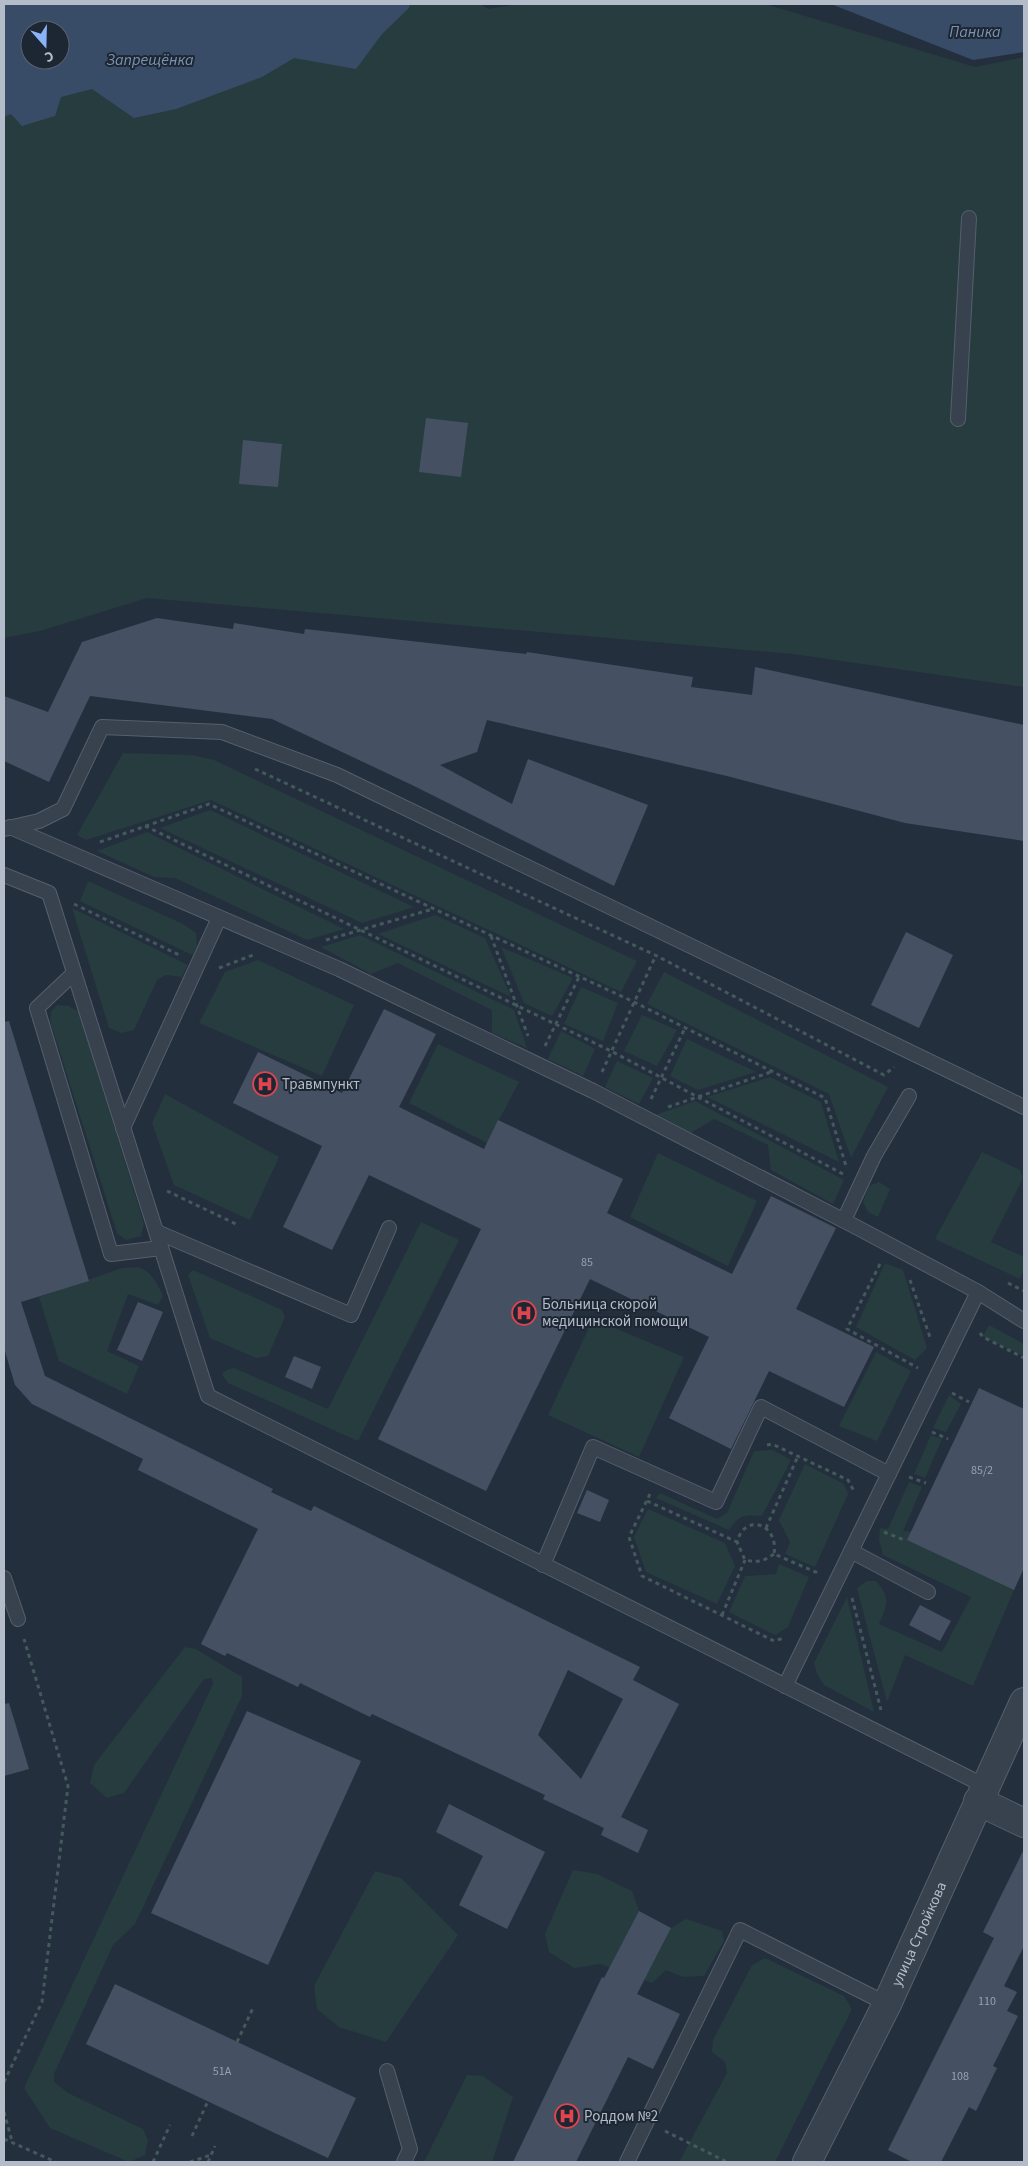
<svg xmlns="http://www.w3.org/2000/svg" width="1028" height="2166" viewBox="0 0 1028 2166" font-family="'Source Sans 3',sans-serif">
	<rect width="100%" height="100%" fill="#242f3e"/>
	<g fill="#263c3f" fill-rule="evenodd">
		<path d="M 4,4 L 481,4 L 488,9 L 519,4 L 765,4 L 975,67 L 1024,57 L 1024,687 L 793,654 L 147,598 L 40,631 L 4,638 ZM 30,30 L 60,30 L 60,60 L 30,60 Z"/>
		<polygon points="123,753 193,755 214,760 637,961 621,992 211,800 86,840 77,835"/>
		<polygon points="210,810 414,907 362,923 160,828"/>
		<polygon points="147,832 344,929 307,940 175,878 154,877 97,851"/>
		<polygon points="88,881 183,924 196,933 197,946 192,955 80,901"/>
		<polygon points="72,908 188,965 182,977 166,975 157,980 134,1030 121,1033 109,1028"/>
		<polygon points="435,915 485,938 511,997 378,934"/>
		<polygon points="360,935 514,1010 527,1048 492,1033 492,1010 398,963 371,974 321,947"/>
		<polygon points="501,947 573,978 552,1016 524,1003"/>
		<polygon points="258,960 354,1005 322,1076 199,1023 225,972"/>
		<polygon points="664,972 888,1087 851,1158 829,1094 647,1004"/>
		<polygon points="581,987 618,1003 603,1041 564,1024"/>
		<polygon points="57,1005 69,1006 79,1012 144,1224 141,1236 126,1240 117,1233 50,1021 51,1012"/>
		<polygon points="642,1015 677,1030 657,1066 624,1051"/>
		<polygon points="561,1031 595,1049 583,1076 548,1059"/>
		<polygon points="687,1039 756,1072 698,1090 670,1076"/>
		<polygon points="438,1044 519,1082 487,1143 409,1103"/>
		<polygon points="617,1061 653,1078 639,1104 605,1087"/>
		<polygon points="770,1077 821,1102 839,1162 707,1097"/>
		<polygon points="165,1094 279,1157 250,1220 174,1185 152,1123"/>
		<polygon points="695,1101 844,1180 833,1204 771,1170 768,1145 714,1119 691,1133 655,1115"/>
		<polygon points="982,1152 1020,1170 1023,1178 991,1242 1024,1257 1024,1270 1020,1279 935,1239"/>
		<polygon points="658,1153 757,1201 728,1266 630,1217"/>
		<polygon points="879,1182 890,1189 878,1217 868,1212 863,1202 869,1186"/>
		<polygon points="421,1222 459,1240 358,1441 228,1383 222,1374 226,1370 234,1368 328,1409"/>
		<polygon points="885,1263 903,1270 927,1348 915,1360 856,1327"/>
		<path d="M 138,1267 C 152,1272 157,1283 163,1296 L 158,1305 L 128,1294 L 107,1351 L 139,1366 L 127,1394 L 59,1361 L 39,1297 L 122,1268 Z"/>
		<polygon points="193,1270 282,1310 285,1317 268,1356 256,1358 210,1338 188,1275"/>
		<polygon points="593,1319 684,1357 639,1457 548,1415"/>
		<polygon points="989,1325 1024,1344 1024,1356 983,1337"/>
		<polygon points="876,1352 911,1371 877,1441 839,1426"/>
		<polygon points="949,1395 961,1404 946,1432 933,1428"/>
		<polygon points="931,1435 942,1439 925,1478 914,1474"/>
		<path d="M 773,1450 L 791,1460 L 762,1516 C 745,1515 739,1514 729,1530 L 656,1498 L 660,1493 L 717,1519 L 727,1513 L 754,1451 Z"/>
		<polygon points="805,1464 844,1484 848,1494 815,1567 785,1554 790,1542 779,1520"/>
		<path d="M 909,1482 L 922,1487 L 903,1531 L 911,1532 L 1014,1590 L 973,1686 L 905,1655 L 887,1702 L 857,1588 L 867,1581 L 876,1581 C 891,1598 887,1605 879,1624 L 942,1652 L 971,1597 L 883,1555 L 879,1540 L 880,1528 L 888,1529 Z"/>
		<polygon points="648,1509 725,1543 735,1566 717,1604 646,1572 634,1537"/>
		<polygon points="779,1564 809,1577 788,1627 775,1635 729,1612 745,1576 776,1574"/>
		<polygon points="847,1597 874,1712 824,1685 817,1674 814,1663"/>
		<polygon points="185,1647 196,1649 242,1677 242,1696 135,1924 113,1945 54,2074 54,2082 68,2093 143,2129 148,2140 145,2155 129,2162 50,2128 24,2088 213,1684 212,1678 204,1679 124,1793 107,1798 90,1783 94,1765"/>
		<polygon points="573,1870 597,1874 632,1891 639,1911 649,1971 671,1928 686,1919 722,1931 724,1941 704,1976 683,1977 666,1970 652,1983 600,1964 574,1968 549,1952 545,1934"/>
		<polygon points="375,1871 401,1878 458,1935 386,2042 339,2027 317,2009 314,1986"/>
		<polygon points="765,1958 844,1996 852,2009 775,2162 679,2162 727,2073 725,2062 712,2052 713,2040 752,1965"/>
		<polygon points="467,2075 483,2076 513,2097 492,2162 424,2162"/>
	</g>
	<g fill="#394c67" fill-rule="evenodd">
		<path d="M 4,4 L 410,4 L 409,8 L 382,34 L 356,69 L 294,58 L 262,77 L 176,109 L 134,118 L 92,89 L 61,97 L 55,116 L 22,126 L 11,114 L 4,117 ZM 30,30 L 60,30 L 60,60 L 30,60 Z"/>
		<polygon points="831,4 1024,4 1024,52 973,60"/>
	</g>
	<g fill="#455162" fill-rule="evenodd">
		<polygon points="426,418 468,423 461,477 419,472"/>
		<polygon points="243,440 282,444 278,487 239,484"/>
		<polygon points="157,618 233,629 234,623 304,634 305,629 526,654 527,652 693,677 691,687 752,695 755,667 1024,725 1024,841 905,823 727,776 487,720 477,752 440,765 512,804 528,759 648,805 614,886 412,785 272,719 90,696 49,782 4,761 4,696 48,712 82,642"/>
		<polygon points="906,932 953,955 919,1028 871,1005"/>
		<polygon points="384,1009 436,1034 399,1107 484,1149 498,1120 623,1179 607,1213 732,1274 771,1196 836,1228 796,1309 874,1347 844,1407 769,1371 731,1449 669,1418 709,1337 590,1279 486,1491 378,1439 481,1229 369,1175 332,1250 283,1227 322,1146 233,1103 258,1052 342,1093"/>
		<path d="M 9,1021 L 89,1281 L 21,1302 L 45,1376 L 273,1489 L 271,1492 L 311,1511 L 314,1506 L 640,1667 L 633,1680 L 679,1704 L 621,1817 L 648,1830 L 638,1853 L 601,1835 L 604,1828 L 543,1799 L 545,1795 L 372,1714 L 370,1717 L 300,1683 L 298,1687 L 227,1653 L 225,1656 L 201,1644 L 258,1529 L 138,1470 L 143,1459 L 32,1404 L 15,1385 L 4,1348 L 4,1022 ZM 568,1670 L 623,1699 L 581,1779 L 538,1735 Z"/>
		<polygon points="138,1302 163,1312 142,1361 117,1350"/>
		<polygon points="294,1356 321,1367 312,1389 285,1377"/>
		<polygon points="979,1388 1024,1409 1024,1568 1014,1590 907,1540"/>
		<polygon points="587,1490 609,1500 600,1522 577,1513"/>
		<polygon points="920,1605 951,1621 940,1641 909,1625"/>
		<polygon points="9,1703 29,1769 4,1776 4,1704"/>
		<polygon points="247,1711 361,1761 268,1965 151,1913"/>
		<polygon points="449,1804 545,1852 507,1929 459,1905 483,1856 436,1832"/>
		<polygon points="1024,1849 1024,1946 1004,1986 1017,1992 1007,2011 1018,2016 993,2066 997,2068 976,2111 969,2107 941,2162 912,2162 888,2150 994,1938 983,1932"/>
		<polygon points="639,1911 671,1928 637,1994 680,2014 653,2069 628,2057 576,2162 513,2162 602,1977 604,1978"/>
		<polygon points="115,1984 356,2098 328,2158 86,2044"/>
	</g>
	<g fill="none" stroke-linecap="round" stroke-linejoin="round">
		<g stroke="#565f6c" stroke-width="16">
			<g id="service">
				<polyline points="958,419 969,218"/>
				<polyline points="10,827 339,969 593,1091 860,1229 978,1292 1024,1321"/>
				<polyline points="4,829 39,821 63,809 102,727 222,732 337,775 1024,1107"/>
				<polyline points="4,875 49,893 208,1396 985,1786"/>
				<polyline points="74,973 37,1008 111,1254 161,1248"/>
				<polyline points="123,1128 219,918"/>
				<polyline points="844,1220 874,1156 909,1096"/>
				<polyline points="157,1232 351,1315 389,1228"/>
				<polyline points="851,1551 928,1592"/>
				<polyline points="543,1565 593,1447 716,1502 761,1407 889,1474"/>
				<polyline points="4,1578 18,1619"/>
				<polyline points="785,1686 978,1292"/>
				<polyline points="387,2071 410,2149 404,2162"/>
				<polyline points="627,2162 740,1930 887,2004"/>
			</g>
		</g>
		<g stroke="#565f6c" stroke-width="30">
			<g id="minor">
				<polyline points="978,1801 1024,1823"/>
				<path id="s1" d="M 807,2162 L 887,2004 L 1024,1702"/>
			</g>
		</g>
		<g stroke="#44595c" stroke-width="3" stroke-dasharray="4 4" stroke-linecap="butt">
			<polyline points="255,769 655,955 884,1075 894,1067"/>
			<polyline points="145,826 611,1051 843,1174"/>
			<polyline points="100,842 209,804 634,1002 825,1098 846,1166"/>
			<polyline points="74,904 181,956"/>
			<polyline points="491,936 528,1036"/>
			<polyline points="326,940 433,909"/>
			<polyline points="219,968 253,955"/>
			<polyline points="545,1046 579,977"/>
			<polyline points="602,1072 656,955"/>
			<polyline points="651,1099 685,1028"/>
			<polyline points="668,1107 771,1072"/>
			<polyline points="167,1191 236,1224"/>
			<polyline points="880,1264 847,1329 918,1368"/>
			<polyline points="910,1280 931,1340"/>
			<polyline points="1008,1283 1024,1291"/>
			<polyline points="980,1333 983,1337 1024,1358"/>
			<polyline points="952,1393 969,1402"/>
			<polyline points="932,1432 948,1439"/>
			<polyline points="767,1445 772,1444 848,1480 855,1493"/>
			<polyline points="909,1477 926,1483"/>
			<polyline points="650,1494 629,1537 642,1576 774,1641 784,1638"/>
			<polyline points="647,1501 737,1542"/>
			<polyline points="766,1528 798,1456"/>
			<polyline points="884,1532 904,1540"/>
			<path d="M 774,1554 C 764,1561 758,1563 745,1560 L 737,1542 C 745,1512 779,1524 774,1554 L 818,1573"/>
			<polyline points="852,1598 881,1710"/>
			<polyline points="722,1615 745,1560"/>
			<polyline points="237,2042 253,2008"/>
			<polyline points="4,2082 42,2002 68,1786 24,1639"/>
			<polyline points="4,2112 12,2141"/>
			<polyline points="665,2131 727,2162"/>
			<polyline points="192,2136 208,2101"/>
			<polyline points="4,2139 56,2162"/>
			<polyline points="153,2162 170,2125"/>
			<polyline points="190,2162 211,2155"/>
			<polyline points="208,2162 215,2146"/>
		</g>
		<use href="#service" stroke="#38414e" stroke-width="14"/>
		<use href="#minor" stroke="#38414e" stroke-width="28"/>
	</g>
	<defs>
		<g id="hospital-ring" transform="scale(1.25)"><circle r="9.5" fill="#1d2633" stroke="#e0444e" stroke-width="1.5"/><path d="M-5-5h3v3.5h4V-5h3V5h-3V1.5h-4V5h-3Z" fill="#e0444e"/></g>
	</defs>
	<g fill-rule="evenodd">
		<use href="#hospital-ring" x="265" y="1084"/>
		<use href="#hospital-ring" x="524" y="1313"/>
		<use href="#hospital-ring" x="567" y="2116"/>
	</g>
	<g text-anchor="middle" stroke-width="4" stroke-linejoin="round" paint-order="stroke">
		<g font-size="12" fill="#98a1af">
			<text x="587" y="1266">85</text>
			<text x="982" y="1474">85/2</text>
			<text x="987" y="2005">110</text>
			<text x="222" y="2075">51А</text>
			<text x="960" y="2080">108</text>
		</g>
		<g font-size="15" fill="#b4bcc9" stroke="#1d2633" text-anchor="start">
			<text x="282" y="1089">Травмпункт</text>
			<text x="542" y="1309">Больница скорой<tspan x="542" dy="17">медицинской помощи</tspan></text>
			<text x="584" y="2121">Роддом №2</text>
		</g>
		<g font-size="15" fill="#b4bcc9" stroke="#1d2633">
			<text dy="5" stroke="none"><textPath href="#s1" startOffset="254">улица Стройкова</textPath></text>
		</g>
		<g font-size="16" font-style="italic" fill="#7c92b1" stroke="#1d2633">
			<text x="975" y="37">Паника</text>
			<text x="150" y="65">Запрещёнка</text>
		</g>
	</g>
	<rect width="1028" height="2166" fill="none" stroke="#b4bcc9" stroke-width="10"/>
	<g transform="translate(45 45) rotate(160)"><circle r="24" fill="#1d2633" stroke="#59626f"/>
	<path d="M0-4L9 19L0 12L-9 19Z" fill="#8ab4f8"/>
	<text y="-8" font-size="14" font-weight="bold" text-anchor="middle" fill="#b4bcc9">С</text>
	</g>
</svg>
